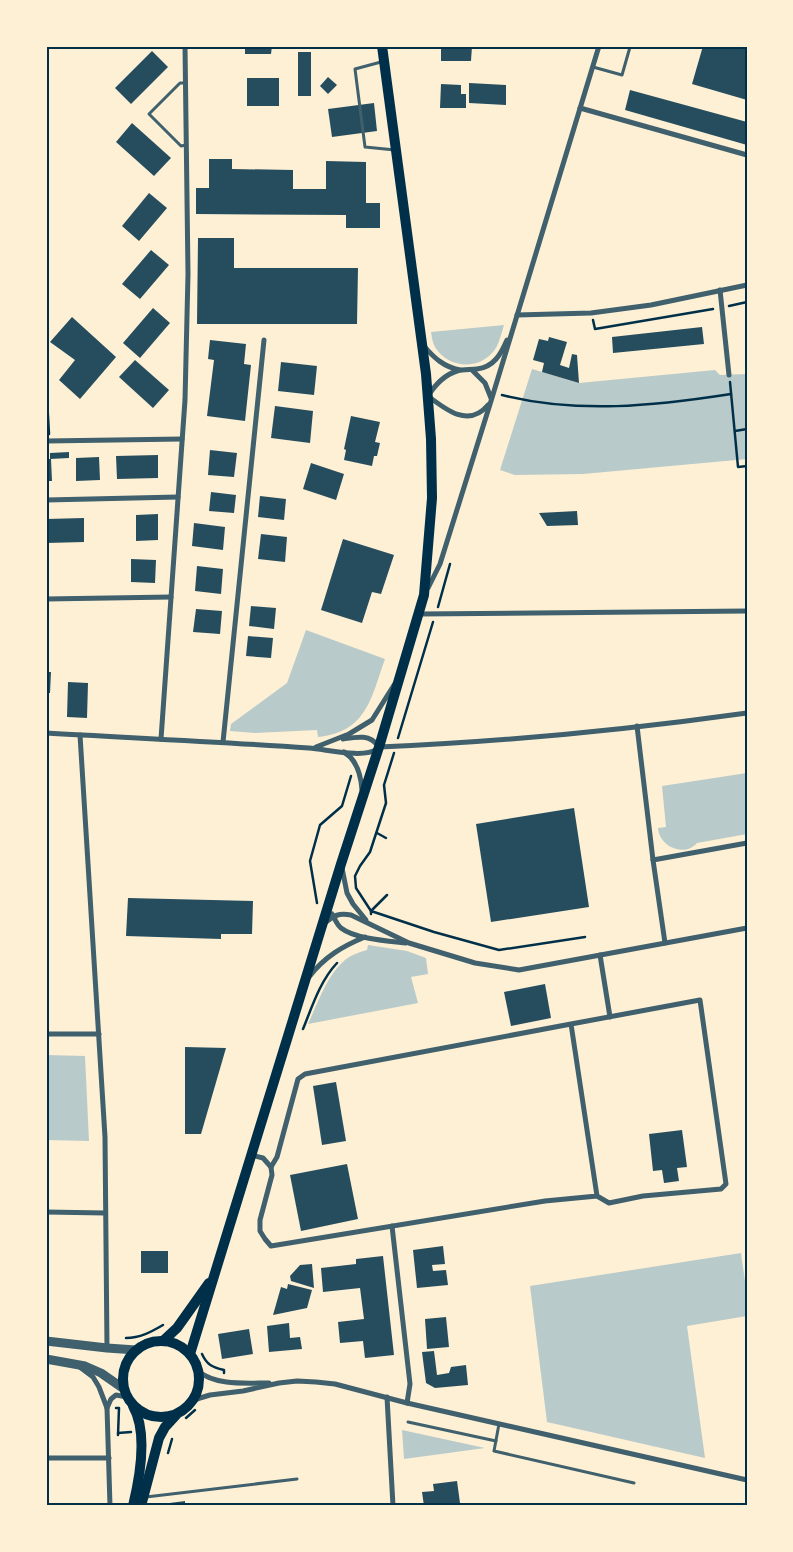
<svg xmlns="http://www.w3.org/2000/svg" width="793" height="1552" viewBox="0 0 793 1552" font-family="'Varela Round',sans-serif">
	<rect width="100%" height="100%" fill="#fdf0d5"/>
	<g fill="#b9caca">
		<path d="M 504,325 C 501,334 499,346 492,353 C 476,371 447,367 435,347 C 432,342 432,337 431,332 Z"/>
		<polygon points="532,369 579,383 715,370 720,375 747,374 747,459 583,474 515,475 500,470"/>
		<path d="M 306,630 L 385,659 C 371,698 367,732 318,737 L 317,730 L 255,733 L 230,731 L 231,724 L 287,683 Z"/>
		<path d="M 747,773 L 747,834 L 697,843 C 684,858 659,846 658,828 L 666,827 L 662,786 Z"/>
		<path d="M 368,945 L 407,951 L 426,958 L 428,974 L 411,977 L 418,1003 L 308,1024 C 318,1003 327,975 345,960 C 351,955 359,952 367,950 Z"/>
		<polygon points="46,1055 85,1056 89,1141 46,1140"/>
		<polygon points="741,1253 747,1295 747,1316 687,1326 705,1458 547,1422 530,1286"/>
		<polygon points="402,1430 485,1448 404,1459"/>
	</g>
	<g fill="#264d5e">
		<polygon points="245,46 272,46 271,54 245,54"/>
		<polygon points="441,46 472,46 471,61 441,61"/>
		<polygon points="703,46 747,46 747,100 692,84"/>
		<polygon points="152,51 168,67 131,104 115,88"/>
		<rect x="298" y="52" width="13" height="44"/>
		<polygon points="328,77 337,85 328,94 320,86"/>
		<rect x="247" y="78" width="32" height="28"/>
		<polygon points="469,83 506,85 506,105 469,103"/>
		<polygon points="441,84 461,85 461,94 466,94 466,108 440,108"/>
		<polygon points="630,90 747,122 747,145 625,110"/>
		<polygon points="374,103 377,131 332,137 328,109"/>
		<polygon points="132,123 171,158 154,176 116,142"/>
		<polygon points="209,159 232,159 232,169 293,170 293,189 326,189 326,161 366,162 366,203 380,203 380,228 346,228 346,215 196,214 196,188 209,188"/>
		<polygon points="149,193 167,208 139,241 122,226"/>
		<polygon points="198,238 234,238 234,268 358,268 357,324 197,324"/>
		<polygon points="151,250 169,265 140,299 122,284"/>
		<polygon points="153,308 170,323 140,358 123,343"/>
		<polygon points="72,317 116,357 80,399 59,380 75,360 50,342"/>
		<polygon points="702,327 704,344 613,353 612,337"/>
		<polygon points="549,337 567,342 560,365 569,368 572,354 577,355 579,383 542,372 544,363 533,360 539,339 548,341"/>
		<polygon points="210,340 246,344 244,364 251,365 245,421 207,416 214,360 208,359"/>
		<polygon points="135,360 169,390 153,408 119,377"/>
		<polygon points="281,362 317,366 314,395 278,391"/>
		<polygon points="275,406 313,411 310,443 271,438"/>
		<polygon points="351,416 380,422 375,442 380,443 377,456 374,456 372,466 344,460 346,450 344,449"/>
		<polygon points="210,450 237,453 234,477 208,475"/>
		<polygon points="69,452 69,458 50,459 50,453"/>
		<polygon points="158,455 158,478 117,479 116,456"/>
		<polygon points="99,457 100,480 76,481 76,458"/>
		<polygon points="46,459 51,459 52,481 46,481"/>
		<polygon points="311,463 344,474 336,500 303,489"/>
		<polygon points="211,492 236,495 234,513 209,511"/>
		<polygon points="260,496 286,499 284,520 258,517"/>
		<polygon points="577,511 578,525 547,526 539,513"/>
		<polygon points="158,514 158,540 136,541 136,515"/>
		<polygon points="84,518 84,542 46,543 46,519"/>
		<polygon points="194,523 225,527 223,550 192,546"/>
		<polygon points="261,534 287,537 285,562 258,559"/>
		<polygon points="343,539 394,555 381,594 372,592 362,623 321,610"/>
		<polygon points="131,559 156,560 155,583 131,582"/>
		<polygon points="197,566 223,569 221,594 195,591"/>
		<polygon points="251,606 276,608 274,629 249,626"/>
		<polygon points="196,609 222,611 220,634 193,632"/>
		<polygon points="248,636 273,638 271,658 246,656"/>
		<polygon points="46,672 51,672 50,693 46,693"/>
		<polygon points="68,682 88,683 87,718 67,717"/>
		<polygon points="574,808 589,907 491,922 476,824"/>
		<polygon points="128,898 253,901 252,934 221,934 221,939 126,936"/>
		<polygon points="545,984 551,1018 511,1026 504,992"/>
		<polygon points="185,1047 226,1048 201,1134 185,1134"/>
		<polygon points="336,1082 346,1141 322,1145 313,1086"/>
		<polygon points="682,1130 687,1167 677,1168 679,1181 664,1183 662,1170 653,1171 649,1134"/>
		<polygon points="347,1164 358,1219 301,1231 290,1175"/>
		<polygon points="443,1246 445,1264 432,1265 433,1271 446,1270 448,1285 417,1288 413,1250"/>
		<rect x="141" y="1251" width="27" height="22"/>
		<polygon points="383,1256 394,1355 365,1358 363,1341 340,1343 338,1322 364,1319 360,1288 323,1292 321,1268 356,1264 356,1259"/>
		<polygon points="312,1264 314,1288 291,1281 290,1276 300,1265"/>
		<polygon points="288,1284 312,1290 307,1308 273,1315 281,1287 287,1289"/>
		<polygon points="446,1317 449,1347 427,1349 425,1319"/>
		<polygon points="289,1323 290,1338 300,1337 302,1349 269,1352 267,1326"/>
		<polygon points="249,1329 253,1354 222,1359 218,1334"/>
		<polygon points="434,1351 437,1375 449,1373 451,1367 466,1365 468,1385 435,1388 426,1383 422,1352"/>
		<polygon points="457,1481 460,1503 445,1506 424,1506 422,1492 434,1491 433,1484"/>
		<polygon points="185,1501 185,1506 161,1506 162,1504"/>
	</g>
	<g fill="none" stroke-linecap="round" stroke-linejoin="round">
		<g stroke="#003049" stroke-width="2.5">
			<polyline points="729,306 747,302"/>
			<polyline points="593,320 595,329 713,309"/>
			<polyline points="730,382 738,467 747,466"/>
			<path d="M 502,395 C 578,414 654,406 731,394"/>
			<polyline points="47,399 49,434"/>
			<polyline points="735,431 747,429"/>
			<polyline points="438,607 450,564"/>
			<polyline points="398,738 433,622"/>
			<polyline points="377,833 386,838"/>
			<polyline points="387,895 371,911 356,888 355,876 360,866 370,852 386,803 384,785 394,753"/>
			<polyline points="317,903 310,861 320,825 342,806 351,776"/>
			<polyline points="371,914 371,911 434,932 499,950 585,937"/>
			<path d="M 303,1029 C 312,1007 320,981 337,963"/>
			<path d="M 126,1338 C 140,1338 151,1332 163,1325"/>
			<path d="M 202,1354 C 207,1365 212,1367 224,1370 L 224,1373"/>
			<polyline points="116,1408 119,1408 118,1435"/>
			<polyline points="186,1418 195,1410"/>
			<polyline points="118,1433 131,1432"/>
			<polyline points="168,1453 172,1439"/>
		</g>
		<g stroke="#3f606c" stroke-width="3">
			<polyline points="381,62 355,69 365,147 395,150"/>
			<polyline points="593,67 622,75 630,47"/>
			<polyline points="185,83 180,83 149,114 181,146 186,145"/>
			<polyline points="408,1422 496,1441"/>
			<polyline points="499,1424 494,1451 634,1483"/>
			<polyline points="146,1497 297,1479"/>
		</g>
		<g stroke="#3f606c" stroke-width="5">
			<polyline points="580,108 747,155"/>
			<polyline points="720,290 729,375"/>
			<polyline points="517,315 591,313 651,305 747,285"/>
			<path d="M 424,346 C 434,358 444,367 460,370"/>
			<polyline points="472,370 485,383 491,398"/>
			<path d="M 488,405 C 469,428 446,410 428,396 C 435,385 444,375 457,371 C 464,369 471,370 477,369 C 494,367 501,354 507,340"/>
			<polyline points="46,441 182,439"/>
			<polyline points="46,500 178,497"/>
			<polyline points="428,588 440,564 491,401 599,46"/>
			<polyline points="46,599 171,597"/>
			<polyline points="419,614 747,611"/>
			<polyline points="637,726 653,860 665,943"/>
			<path d="M 46,733 C 134,738 222,742 309,748 C 326,749 363,759 377,749"/>
			<polyline points="80,735 105,1137 107,1348"/>
			<polyline points="161,739 185,400 188,274 185,46"/>
			<path d="M 343,739 C 356,737 370,734 378,746"/>
			<polyline points="223,742 264,340"/>
			<polyline points="316,747 349,734 372,720 394,685"/>
			<path d="M 379,747 C 502,742 625,730 747,713"/>
			<path d="M 344,752 C 357,760 361,776 362,790"/>
			<polyline points="653,860 747,843"/>
			<polyline points="342,868 347,893 353,904 366,920"/>
			<path d="M 332,914 C 335,919 337,925 341,928 C 355,939 388,941 406,943"/>
			<path d="M 325,923 C 334,915 339,913 351,915 L 409,943 L 475,963 L 519,970 L 747,928"/>
			<polyline points="600,955 610,1017"/>
			<path d="M 309,977 C 324,957 343,946 365,937"/>
			<polyline points="571,1024 597,1196 545,1201 271,1246 265,1239 260,1231 260,1220 272,1175 271,1167 277,1157 298,1079 305,1074 571,1024 700,1000 726,1184 721,1189 643,1196 609,1203 597,1196"/>
			<polyline points="46,1034 99,1034"/>
			<polyline points="251,1155 263,1158 271,1167"/>
			<polyline points="46,1212 105,1213"/>
			<polyline points="392,1226 410,1384 407,1403"/>
			<polyline points="81,1368 93,1377 99,1387 107,1408 110,1506"/>
			<path d="M 198,1371 C 216,1386 246,1383 269,1383"/>
			<polyline points="387,1397 393,1506"/>
			<polyline points="191,1402 200,1398 210,1395 243,1391 279,1383 297,1381 316,1382 335,1384 407,1403 747,1480"/>
			<polyline points="107,1408 111,1399 116,1395 127,1397"/>
			<polyline points="46,1458 109,1458"/>
		</g>
		<g stroke="#3f606c" stroke-width="9">
			<polyline points="46,1341 107,1348 136,1350"/>
			<polyline points="46,1359 85,1366 101,1373 124,1389"/>
		</g>
		<g stroke="#003049" stroke-width="10">
			<circle cx="161" cy="1379" r="38"/>
			<polyline points="163,1341 177,1328 209,1283"/>
			<polyline points="190,1354 341,864 379,747 424,595 432,498 431,439 426,374 382,46"/>
			<path d="M 133,1406 C 148,1432 140,1477 133,1506"/>
			<polyline points="141,1506 159,1438 165,1427 176,1415"/>
		</g>
	</g>
	<rect width="793" height="1552" fill="none" stroke="#fdf0d5" stroke-width="95"/>
	<rect x="48" y="48" width="698" height="1456" fill="none" stroke="#003049" stroke-width="2"/>
</svg>
